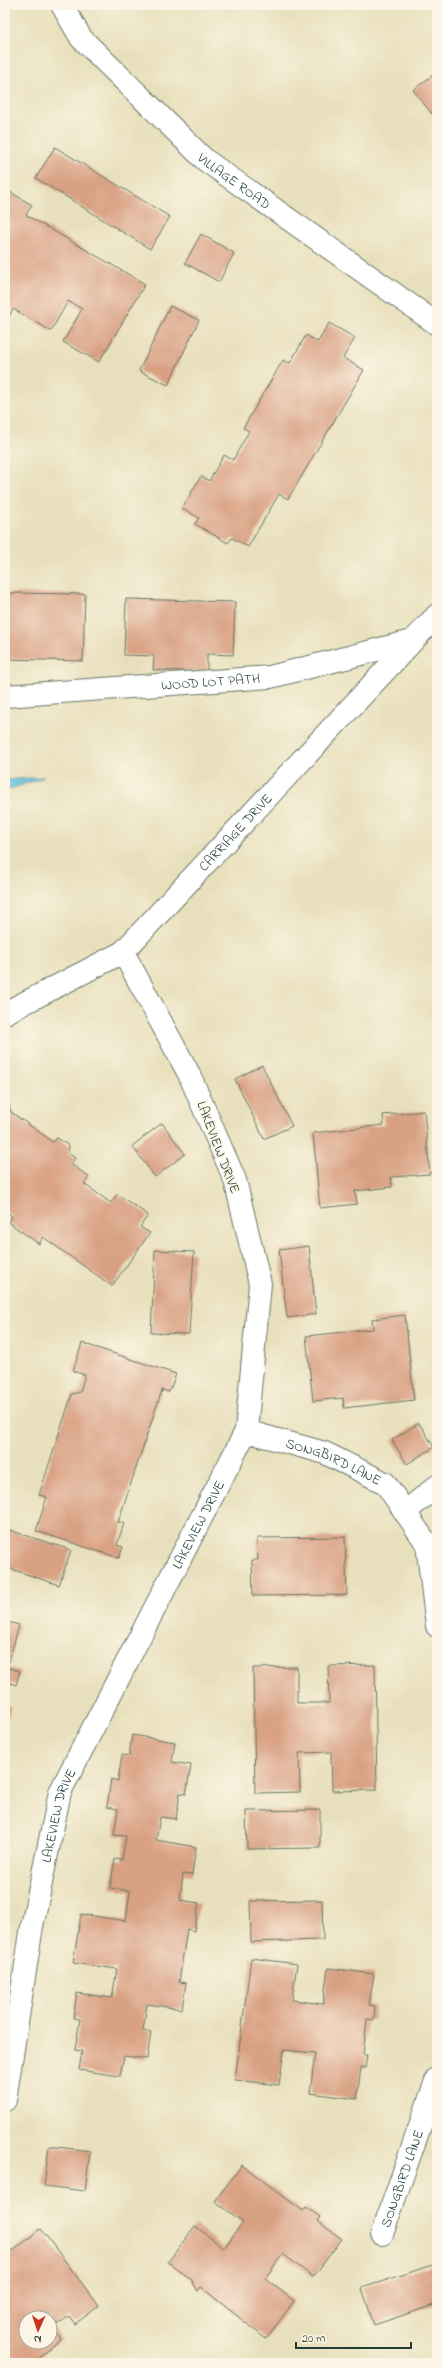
<svg xmlns="http://www.w3.org/2000/svg" width="442" height="2368" viewBox="0 0 442 2368" font-family="'Indie Flower',sans-serif">
	<rect width="100%" height="100%" fill="#fcf5e5"/>
	<filter id="ink" filterUnits="userSpaceOnUse"><feTurbulence type="fractalNoise" baseFrequency=".025" numOctaves="2"/><feDisplacementMap in="SourceGraphic" scale="8" xChannelSelector="R" yChannelSelector="G"/><feConvolveMatrix kernelMatrix="1 2 1 2 8 2 1 2 1" color-interpolation-filters="sRGB"/></filter>
	<filter id="wash" filterUnits="userSpaceOnUse"><feTurbulence type="fractalNoise" baseFrequency=".012" numOctaves="4" result="noise"/><feDisplacementMap in="SourceGraphic" scale="16" xChannelSelector="R" yChannelSelector="G"/><feGaussianBlur stdDeviation="0.9" result="paint"/><feColorMatrix in="noise" values="0 0 0 0 0 0 0 0 0 0 0 0 0 0 0 0 0 1.4 0 .05"/><feComposite in="paint" operator="in"/></filter>
	<g filter="url(#wash)">
		<rect width="100%" height="100%" fill="#e8e0bc"/>
		<polygon fill="#5dbddb" stroke="#3e7d88" points="44,777 5,791 5,780"/>
		<g id="blocks">
			<g fill="#d9a184" fill-rule="evenodd">
				<polygon points="437,72 437,110 432,114 413,90"/>
				<polygon points="55,147 170,217 150,249 36,178"/>
				<polygon points="5,189 32,205 26,215 145,284 99,362 63,342 82,309 68,301 51,331 13,309 8,318 5,316"/>
				<polygon points="201,234 234,253 219,282 185,263"/>
				<polygon points="170,306 199,320 168,385 139,371"/>
				<polygon points="329,323 355,338 343,358 364,370 288,499 279,494 248,547 232,538 228,543 195,524 199,518 182,508 201,476 209,481 224,455 233,460 249,431 243,428 283,360 290,363 306,335 318,342"/>
				<polygon points="5,593 85,594 83,661 5,659"/>
				<polygon points="126,599 235,602 233,655 207,654 207,672 153,670 154,656 124,655"/>
				<polygon points="262,1065 292,1126 264,1139 235,1079"/>
				<polygon points="5,1102 9,1105 11,1112 53,1142 57,1138 69,1146 68,1153 75,1158 71,1164 89,1177 84,1184 111,1203 117,1194 148,1215 140,1227 150,1233 112,1286 43,1237 39,1244 8,1222 12,1216 5,1211"/>
				<polygon points="424,1111 430,1174 391,1177 392,1187 355,1191 357,1204 320,1208 313,1133 384,1125 383,1115"/>
				<polygon points="162,1123 185,1154 155,1177 132,1146"/>
				<polygon points="309,1246 316,1314 287,1318 279,1250"/>
				<polygon points="155,1250 194,1252 189,1334 151,1333"/>
				<polygon points="405,1315 414,1400 344,1408 343,1398 313,1401 306,1336 373,1329 372,1319"/>
				<polygon points="82,1343 176,1374 169,1392 162,1390 118,1522 124,1523 117,1545 123,1547 119,1558 36,1531 47,1497 39,1495 72,1394 80,1392 85,1375 73,1371"/>
				<polygon points="419,1423 434,1447 407,1464 392,1440"/>
				<polygon points="6,1529 71,1550 59,1585 5,1567"/>
				<polygon points="345,1537 347,1595 253,1596 252,1560 258,1560 257,1538"/>
				<polygon points="5,1621 19,1625 9,1662 5,1661"/>
				<polygon points="375,1665 377,1790 332,1791 331,1752 299,1753 300,1792 255,1793 253,1668 297,1667 297,1703 329,1703 328,1666"/>
				<polygon points="5,1667 20,1671 16,1685 10,1683 5,1700"/>
				<polygon points="5,1705 11,1707 5,1726"/>
				<polygon points="132,1735 175,1742 172,1762 191,1765 186,1794 180,1793 176,1819 160,1817 156,1840 196,1847 192,1875 183,1874 180,1900 199,1903 194,1931 187,1929 179,1982 186,1983 182,2009 147,2004 143,2030 151,2032 147,2059 124,2056 120,2076 79,2070 82,2051 75,2050 80,2019 73,2018 77,1993 112,1998 117,1969 73,1963 81,1914 126,1921 130,1891 110,1888 115,1859 122,1860 126,1836 114,1835 118,1809 107,1807 111,1779 118,1781 122,1755 129,1756"/>
				<polygon points="320,1810 320,1848 247,1849 246,1811"/>
				<polygon points="322,1900 323,1940 251,1942 250,1901"/>
				<polygon points="251,1958 297,1964 292,2000 323,2004 328,1968 374,1974 369,2005 375,2006 374,2020 367,2019 363,2055 367,2055 365,2068 361,2067 357,2099 310,2093 315,2053 284,2050 279,2085 235,2080"/>
				<polygon points="49,2146 90,2151 85,2191 44,2186"/>
				<polygon points="242,2165 303,2211 306,2207 320,2217 317,2221 342,2239 313,2277 283,2254 265,2278 294,2301 266,2339 201,2287 198,2291 191,2279 168,2262 195,2226 224,2248 243,2222 215,2201"/>
				<path d="M 41,2229 L 99,2306 L 75,2324 L 69,2316 L 53,2328 L 61,2339 L 37,2360 L 40,2363 L 5,2363 L 5,2257 ZM 26,2318 L 50,2318 L 50,2342 L 26,2342 Z"/>
				<polygon points="433,2265 437,2275 437,2304 374,2325 362,2288"/>
			</g>
		</g>
	</g>
	<g filter="url(#ink)">
		<use href="#blocks" fill-opacity="0" stroke="#657664" stroke-width="1"/>
		<g fill="none" stroke-linecap="round" stroke-linejoin="round">
			<g stroke="#657664" stroke-width="24">
				<g id="street">
					<path id="s1" d="M 62,5 L 81,38 L 205,160 L 437,324"/>
					<path id="s2" d="M 5,696 L 270,677 L 412,641"/>
					<path id="s3" d="M 5,1013 L 123,952 L 437,615"/>
					<path id="s4" d="M 246,1431 L 325,1453 L 385,1483 L 427,1544 L 437,1626"/>
					<polyline points="405,1512 437,1486"/>
					<path id="s5" d="M 5,2100 L 32,1926 L 60,1792 L 246,1431 L 260,1284 L 235,1180 L 189,1074 L 123,952"/>
					<path id="s6" d="M 382,2234 L 437,2078"/>
				</g>
			</g>
			<use href="#street" stroke="#fff" stroke-width="22"/>
		</g>
	</g>
	<g text-anchor="middle" stroke-width="3" stroke-linejoin="round" paint-order="stroke">
		<g font-size="14" fill="#1f3d34" stroke="#fcf5e5">
			<text dy="5" stroke="none"><textPath href="#s1" startOffset="248">VILLAGE ROAD</textPath></text>
			<text dy="5" stroke="none"><textPath href="#s2" startOffset="206">WOOD LOT PATH</textPath></text>
			<text dy="5" stroke="none"><textPath href="#s3" startOffset="297">CARRIAGE DRIVE</textPath></text>
			<text transform="translate(219 1147) rotate(69)" y="5">LAKEVIEW DRIVE</text>
			<text dy="5" stroke="none"><textPath href="#s4" startOffset="93">SONGBIRD LANE</textPath></text>
			<text dy="5" stroke="none"><textPath href="#s5" startOffset="614">LAKEVIEW DRIVE</textPath></text>
			<text dy="5" stroke="none"><textPath href="#s5" startOffset="290">LAKEVIEW DRIVE</textPath></text>
			<text dy="5" stroke="none"><textPath href="#s6" startOffset="59">SONGBIRD LANE</textPath></text>
		</g>
	</g>
	<rect width="442" height="2368" fill="none" stroke="#fcf5e5" stroke-width="20"/>
	<g transform="translate(38 2330) rotate(183)"><circle r="19" fill="#fcf5e5" stroke="#a4ab9e"/>
	<path d="M0-3L7 15L0 10L-7 15Z" fill="#c8321e"/>
	<text y="-6" font-size="11" font-weight="bold" text-anchor="middle" fill="#1f3d34">N</text>
	</g>
	<path d="M296 2342v6h115v-6" fill="none" stroke="#1f3d34" stroke-width="2"/>
	<text x="302" y="2342" font-size="12" fill="#1f3d34" stroke="#fcf5e5" stroke-width="3" paint-order="stroke">20 m</text>
</svg>
